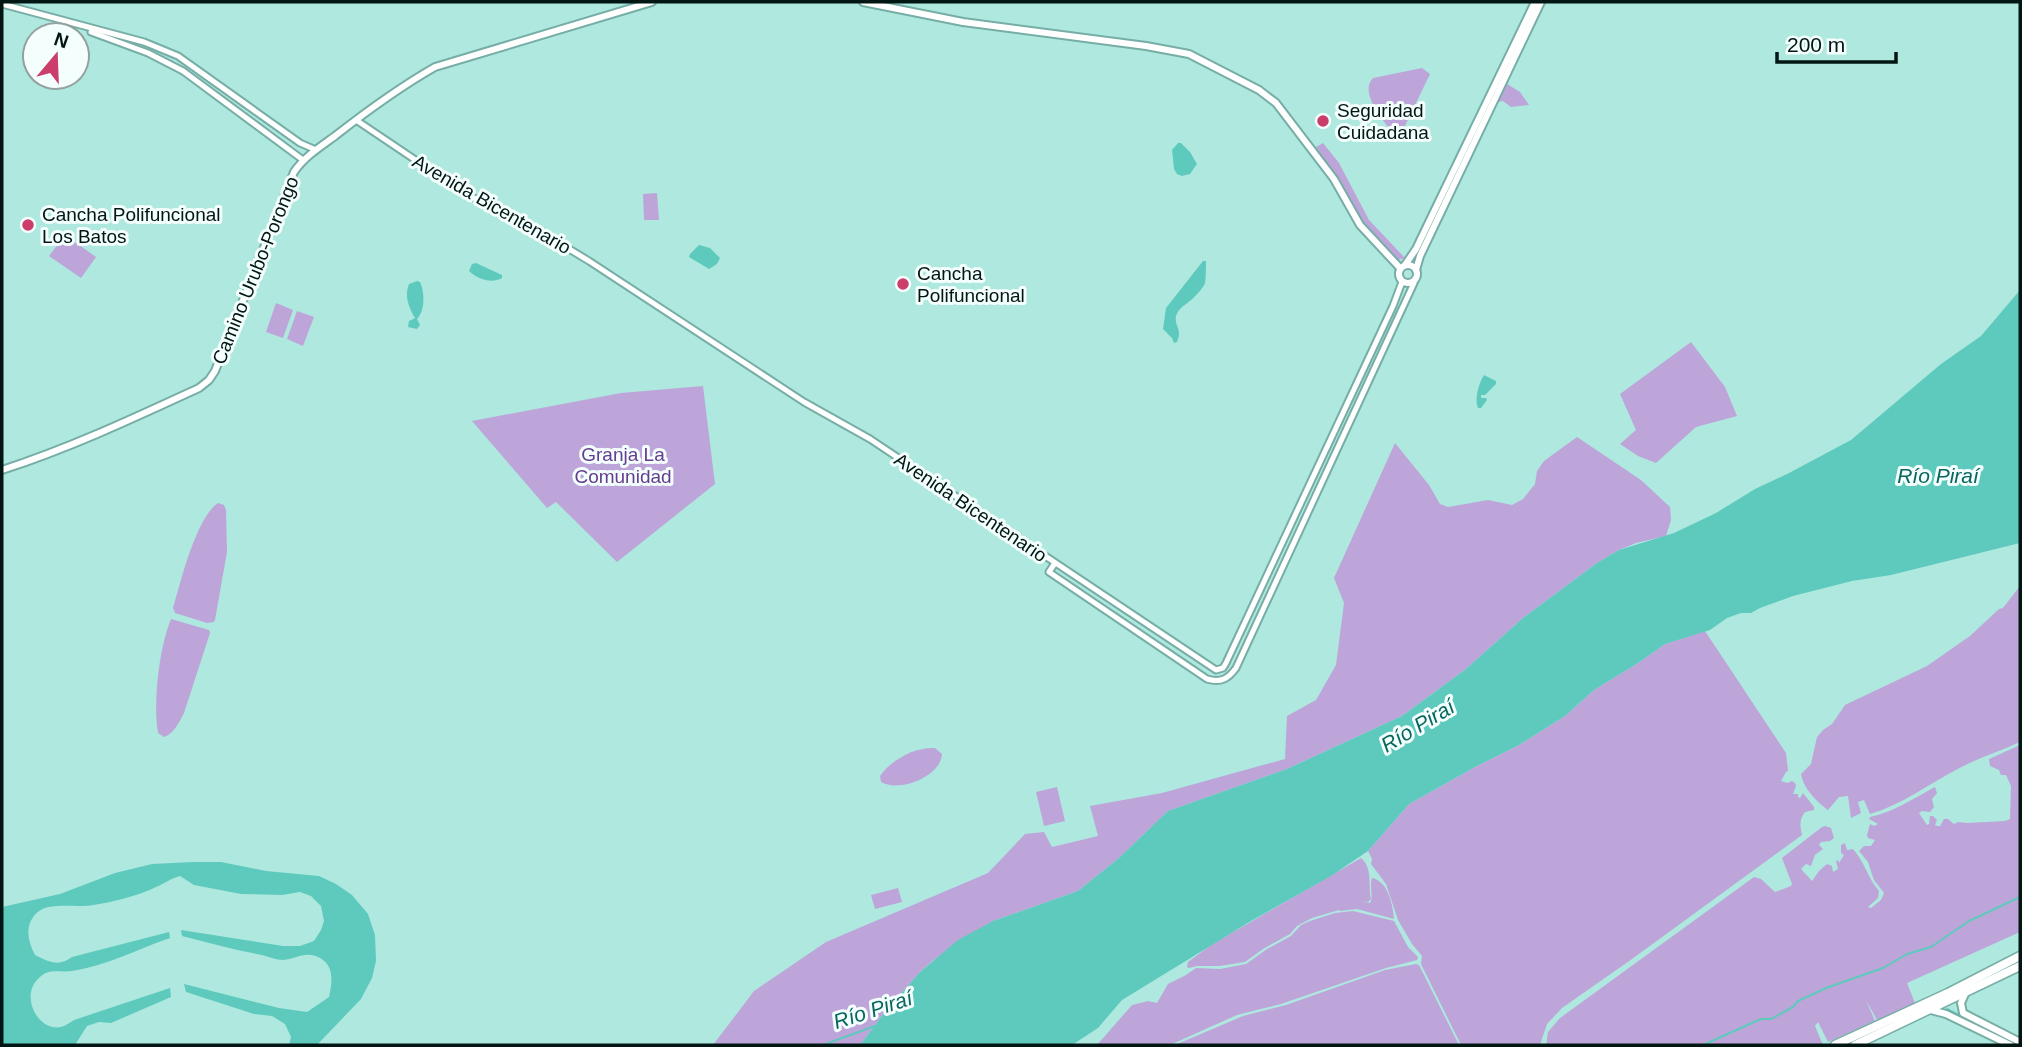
<svg xmlns="http://www.w3.org/2000/svg" width="2022" height="1047" viewBox="0 0 2022 1047" font-family="Arial,sans-serif">
	<rect width="100%" height="100%" fill="#afe8df"/>
	<g fill="#bda5da">
		<path d="M 1422,68 L 1430,74 L 1404,128 L 1391,131 C 1382,118 1359,92 1373,78 Z"/>
		<polygon points="1507,84 1520,92 1529,105 1511,107 1503,101 1498,102"/>
		<polygon points="1323,143 1339,163 1369,220 1405,258 1398,260 1360,218 1351,199 1316,147"/>
		<polygon points="657,193 659,220 644,220 643,194"/>
		<polygon points="65,235 96,257 81,278 49,256"/>
		<polygon points="276,303 293,310 283,338 266,332"/>
		<polygon points="297,311 314,317 303,346 287,339"/>
		<polygon points="1691,342 1725,387 1737,416 1696,427 1656,463 1638,456 1620,444 1636,430 1620,394"/>
		<polygon points="703,386 715,484 617,562 556,502 547,508 472,421 621,393"/>
		<polygon points="1577,437 1641,480 1670,507 1671,520 1666,536 1636,543 1619,550 1597,563 1523,618 1466,669 1402,716 1287,769 1168,811 1119,858 1078,891 993,921 935,959 919,973 885,1012 860,1045 713,1045 754,991 826,942 988,873 1025,834 1044,832 1052,847 1098,836 1090,806 1162,793 1285,759 1287,716 1316,700 1336,665 1344,603 1334,578 1395,443 1429,485 1440,504 1448,507 1488,500 1512,505 1523,499 1535,484 1537,471 1544,461"/>
		<path d="M 218,503 L 224,505 L 226,510 L 227,552 L 215,620 L 214,622 L 207,623 L 175,613 L 173,608 C 181,581 196,518 218,503 Z"/>
		<path d="M 2020,586 L 2020,742 C 1998,752 1975,759 1954,771 C 1926,786 1901,805 1870,814 L 1864,800 L 1858,802 L 1861,813 L 1851,818 L 1848,796 L 1839,797 L 1828,810 C 1817,802 1803,788 1801,774 L 1811,764 L 1817,737 L 1823,730 L 1832,724 L 1845,705 L 1927,666 L 1970,636 L 1999,609 L 2003,608 Z"/>
		<path d="M 171,619 L 209,630 L 210,633 L 184,713 C 179,722 174,734 164,737 L 158,733 C 153,702 159,648 171,619 Z"/>
		<path d="M 1705,631 L 1786,753 L 1788,771 L 1786,772 L 1781,781 L 1787,783 L 1792,781 L 1795,783 L 1796,786 L 1793,794 L 1798,794 L 1798,797 L 1800,798 L 1803,793 L 1814,807 L 1814,810 L 1805,812 C 1799,820 1800,825 1802,835 L 1632,959 L 1562,1008 L 1547,1024 L 1540,1045 L 1461,1045 L 1421,964 L 1422,956 L 1412,944 L 1398,920 L 1386,884 L 1371,864 L 1372,859 L 1368,851 L 1409,804 L 1475,767 L 1519,745 L 1565,716 L 1594,690 L 1638,663 L 1665,644 Z"/>
		<path d="M 2020,745 L 2020,932 L 1907,983 L 1915,1003 L 1877,1020 L 1866,1000 L 1875,1021 L 1828,1042 L 1818,1022 L 1815,1026 L 1823,1045 L 1546,1045 L 1548,1032 L 1560,1018 L 1754,877 L 1761,879 L 1775,892 L 1791,886 L 1792,884 L 1782,858 L 1822,827 L 1825,826 L 1831,828 L 1834,838 L 1830,841 L 1821,842 L 1819,845 L 1823,849 L 1815,855 L 1811,866 L 1806,864 L 1801,869 L 1812,881 L 1819,871 L 1827,864 L 1832,866 L 1833,872 L 1838,869 L 1836,861 L 1838,860 L 1839,863 L 1844,855 L 1841,853 L 1841,845 L 1845,843 L 1847,850 L 1853,849 C 1866,864 1867,877 1879,891 L 1878,898 L 1868,907 L 1871,908 L 1881,900 L 1884,893 L 1874,880 L 1868,862 L 1859,851 L 1864,846 L 1871,846 L 1875,840 L 1868,838 L 1867,835 L 1870,824 L 1874,826 L 1878,824 L 1869,819 L 1870,817 C 1894,812 1914,798 1935,787 L 1937,793 L 1932,799 L 1934,807 L 1930,812 L 1922,811 L 1919,813 L 1927,825 L 1929,824 L 1930,816 L 1933,816 L 1937,820 L 1935,825 L 1937,826 L 1940,826 L 1944,819 L 1948,819 L 1954,824 L 1958,822 L 1967,823 L 2005,821 L 2010,819 L 2011,786 L 2006,775 L 2001,775 L 1999,770 L 1990,766 L 1989,759 Z"/>
		<path d="M 935,748 L 942,754 C 941,776 900,793 881,782 L 880,776 C 892,759 915,747 935,748 Z"/>
		<polygon points="1057,787 1065,821 1044,826 1036,792"/>
		<path d="M 1361,858 C 1373,868 1368,885 1371,899 L 1368,902 L 1360,901 L 1370,903 C 1374,895 1369,886 1372,878 C 1388,881 1393,905 1394,919 L 1357,909 L 1340,911 L 1339,910 L 1312,918 L 1297,926 L 1290,934 L 1263,949 L 1245,962 L 1220,966 L 1197,966 L 1189,968 L 1187,967 L 1188,962 L 1211,945 Z"/>
		<polygon points="898,888 902,902 875,909 871,895"/>
		<polygon points="1353,911 1394,921 1408,947 1418,957 1417,960 1386,968 1281,1004 1237,1015 1170,1045 1097,1045 1132,1005 1148,1001 1157,1003 1168,984 1186,975 1196,968 1220,969 1246,964 1267,949 1291,936 1301,925 1310,921 1335,913"/>
		<polygon points="1416,964 1419,965 1459,1045 1175,1045 1243,1016 1286,1005 1385,970"/>
	</g>
	<g fill="#5ecabd">
		<polygon points="1178,143 1181,143 1190,152 1197,164 1190,174 1182,176 1177,174 1174,169 1172,150"/>
		<polygon points="699,245 710,248 720,258 717,264 709,269 689,257 690,254"/>
		<path d="M 1203,261 L 1206,261 C 1206,265 1206,279 1205,283 C 1203,289 1192,300 1186,304 C 1182,307 1178,310 1176,316 C 1174,326 1183,329 1177,342 L 1174,343 L 1172,338 L 1163,329 L 1166,308 Z"/>
		<path d="M 476,263 L 502,275 L 502,278 C 492,284 477,279 469,271 L 472,264 Z"/>
		<path d="M 417,281 L 420,282 C 425,293 425,311 417,319 L 420,325 L 417,329 L 408,327 L 409,321 L 415,318 C 409,308 404,296 409,284 Z"/>
		<polygon points="2020,290 2020,543 1891,575 1852,581 1793,596 1760,608 1751,613 1741,613 1727,618 1710,630 1665,644 1638,663 1594,690 1565,716 1519,745 1475,767 1409,804 1368,851 1331,876 1251,921 1122,1000 1098,1028 1072,1045 860,1045 885,1012 919,973 958,940 993,921 1078,891 1119,858 1168,811 1287,769 1402,716 1466,669 1523,618 1597,563 1619,550 1674,533 1716,513 1755,489 1789,473 1851,440 1941,364 1981,336"/>
		<path d="M 1484,375 L 1496,381 L 1496,384 L 1485,395 L 1481,395 L 1481,398 L 1486,398 L 1487,400 L 1481,408 L 1478,408 C 1474,399 1479,383 1484,375 Z"/>
		<path d="M 193,862 L 221,862 L 266,871 L 319,876 L 336,884 L 352,895 L 368,914 L 375,935 L 376,961 L 372,978 L 361,999 L 317,1045 L 289,1045 L 291,1037 L 285,1024 L 272,1016 L 254,1014 L 186,992 L 184,984 L 279,1008 L 307,1012 L 329,997 C 332,984 335,966 320,958 C 306,950 296,959 283,960 C 277,960 269,957 262,955 C 235,950 209,943 182,936 L 181,930 L 283,946 L 300,946 L 314,941 L 321,930 L 324,921 L 321,906 L 311,896 L 300,892 L 282,895 L 241,894 L 194,885 L 180,876 C 169,879 166,883 156,887 C 138,896 113,902 93,905 C 77,908 52,902 39,911 C 24,923 27,940 35,955 C 49,962 59,967 72,957 L 169,932 L 170,938 C 138,949 106,966 72,971 C 58,973 48,967 37,980 C 20,998 40,1035 64,1026 C 68,1024 71,1022 74,1020 L 170,988 L 171,997 L 111,1023 L 99,1022 L 87,1026 L 75,1045 L 2,1045 L 2,907 L 60,894 L 115,873 L 152,864 Z"/>
	</g>
	<g fill="none" stroke-linecap="round" stroke-linejoin="round">
		<g stroke="#5ecabd" stroke-width="2">
			<polyline points="1947,1009 2018,1045"/>
			<polyline points="823,1045 875,1026"/>
			<polyline points="1703,1045 1761,1019 1771,1019 1793,1007 1798,1001 1826,988 1883,968 1907,954 1931,947 1969,921 2020,897"/>
		</g>
		<g stroke="#76aea6" stroke-width="9">
			<g id="minor">
				<polyline points="2,4 144,42 178,56 300,143 316,150"/>
				<polyline points="91,32 148,53 183,71 303,160"/>
				<polyline points="356,120 466,194 536,229 589,261 804,402 870,439 1216,670 1223,668 1226,663 1393,306 1402,282"/>
				<path d="M 1055,563 L 1049,572 L 1207,679 C 1221,683 1228,679 1236,668 L 1414,283 L 1414,281"/>
			</g>
		</g>
		<g stroke="#76aea6" stroke-width="10">
			<g id="major">
				<polyline points="863,2 963,22 1146,46 1189,54 1259,90 1276,103 1334,179 1360,225 1400,268"/>
				<circle cx="1408" cy="274" r="9"/>
				<polyline points="1405,265 1416,249 1535,2"/>
				<polyline points="1416,270 1420,256 1541,2"/>
				<path d="M 2,470 C 70,448 134,418 199,388 L 209,380 L 215,371 L 294,172 C 304,157 320,147 335,136 C 367,111 400,87 435,67 L 652,2"/>
				<polyline points="1965,994 1961,1003 1963,1013 2020,1042"/>
				<polyline points="1931,1010 1946,1014 2010,1045"/>
			</g>
		</g>
		<g stroke="#76aea6" stroke-width="11">
			<g id="highway">
				<polyline points="1835,1045 1948,993 2020,956"/>
				<polyline points="1855,1045 2020,966"/>
			</g>
		</g>
		<use href="#minor" stroke="#fff" stroke-width="5"/>
		<use href="#major" stroke="#fff" stroke-width="6"/>
		<use href="#highway" stroke="#fff" stroke-width="8"/>
	</g>
	<g fill="#cb3e6c" stroke="#f3fefd" stroke-width="2.5">
		<circle cx="1323" cy="121" r="7"/>
		<circle cx="28" cy="225" r="7"/>
		<circle cx="903" cy="284" r="7"/>
	</g>
	<g text-anchor="middle" stroke-width="6" stroke-linejoin="round" paint-order="stroke">
		<g font-size="19" fill="#021614" stroke="#f3fefd" text-anchor="start">
			<text x="1337" y="117">Seguridad<tspan x="1337" dy="22">Cuidadana</tspan></text>
			<text x="42" y="221">Cancha Polifuncional<tspan x="42" dy="22">Los Batos</tspan></text>
			<text x="917" y="280">Cancha<tspan x="917" dy="22">Polifuncional</tspan></text>
		</g>
		<g font-size="19" fill="#021614" stroke="#f3fefd">
			<text transform="translate(492 204) rotate(30)" y="7">Avenida Bicentenario</text>
			<text transform="translate(255 270) rotate(-68)" y="7">Camino Urubo-Porongo</text>
			<text transform="translate(971 507) rotate(34)" y="7">Avenida Bicentenario</text>
		</g>
		<g font-size="19" fill="#663d8e" stroke="#f3fefd">
			<text x="623" y="461">Granja La<tspan x="623" dy="22">Comunidad</tspan></text>
		</g>
		<g font-size="21" font-style="italic" fill="#07665d" stroke="#f3fefd">
			<text x="1938" y="483">Río Piraí</text>
			<text transform="translate(1418 726) rotate(-31)" y="7">Río Piraí</text>
			<text transform="translate(873 1010) rotate(-18)" y="7">Río Piraí</text>
		</g>
	</g>
	<rect width="2022" height="1047" fill="none" stroke="#021614" stroke-width="7"/>
	<g transform="translate(56 56) rotate(19)"><circle r="33" fill="#f3fefd" stroke="#93a1a0" stroke-width="2"/>
	<path d="M0-5L12 26L0 18L-12 26Z" fill="#cb3e6c"/>
	<text y="-10" font-size="19" font-weight="bold" text-anchor="middle" fill="#021614">N</text>
	</g>
	<path d="M1777 52v10h119v-10" fill="none" stroke="#021614" stroke-width="3.5"/>
	<text x="1787" y="52" font-size="21" fill="#021614" stroke="#f3fefd" stroke-width="5" paint-order="stroke">200 m</text>
</svg>
